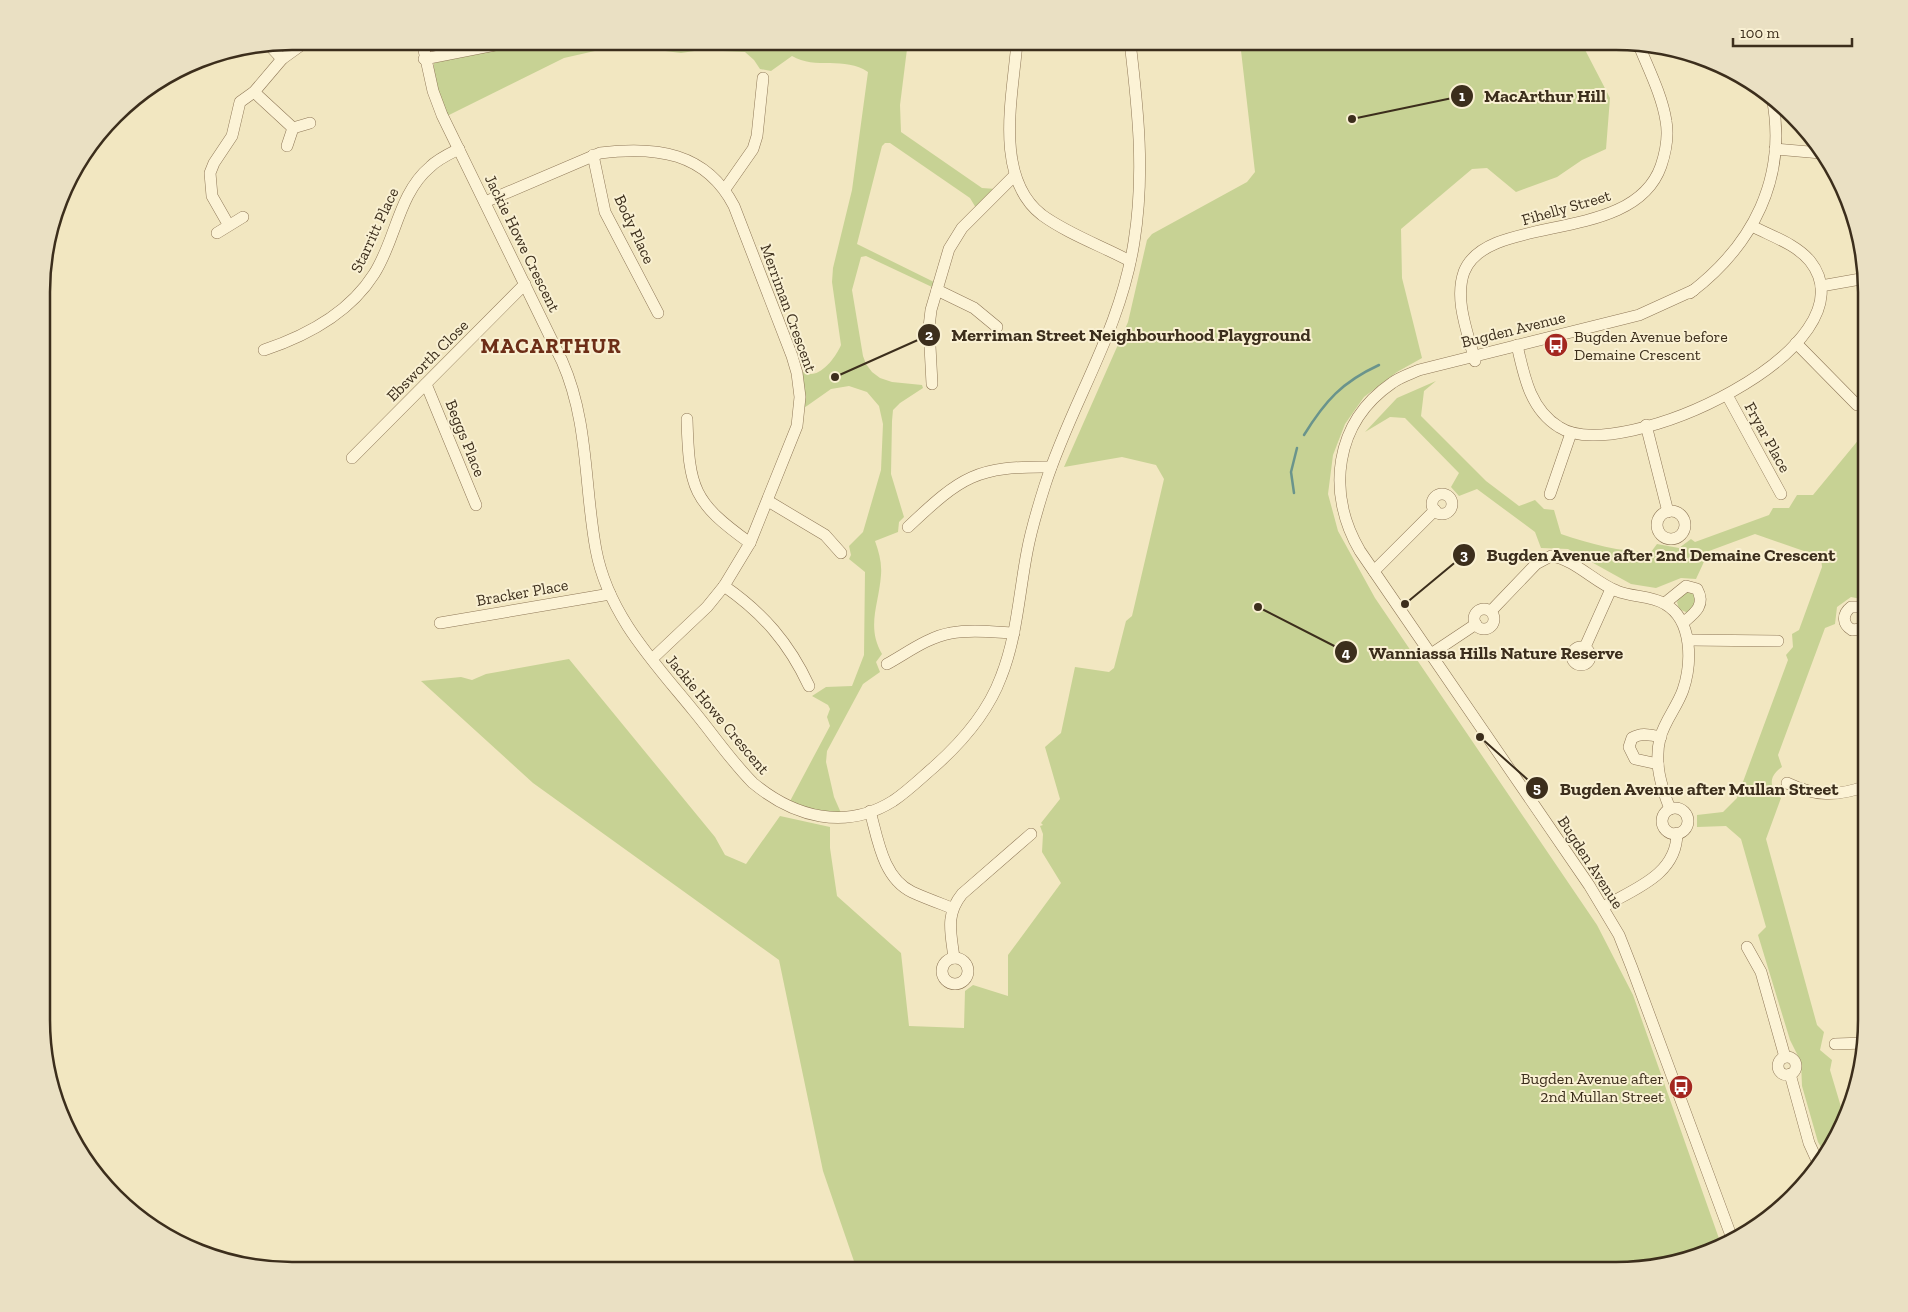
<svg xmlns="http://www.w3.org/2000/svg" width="1908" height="1312" viewBox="0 0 1908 1312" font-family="'Zilla Slab',serif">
	<rect width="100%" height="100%" fill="#f2e7c1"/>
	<g fill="#c7d294">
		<path d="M 530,41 L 908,41 L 900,105 L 901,132 L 982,188 L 996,189 L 976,208 L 970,198 L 890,143 L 885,143 L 882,146 L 857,244 L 934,282 L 932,287 L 866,256 L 861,257 L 852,290 L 863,356 L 866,364 L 872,372 L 880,378 L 892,382 L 922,385 L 923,388 L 900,403 L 893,410 L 892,421 L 891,474 L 904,517 L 899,522 L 898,532 L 875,541 C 879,552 882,563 881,575 C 879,604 866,627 882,654 L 876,662 L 880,672 L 863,684 L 827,751 L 826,762 L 834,797 L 841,813 L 828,813 L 789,803 L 830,726 L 827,717 L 830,709 L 828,705 L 812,696 L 826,687 L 852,686 L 864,655 L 865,572 L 849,559 L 851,555 L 849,546 L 863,532 L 881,470 L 883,424 L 879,406 L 867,392 L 849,386 L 831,389 L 804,408 L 801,372 C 806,372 807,374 812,374 C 824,373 837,355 841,345 L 832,282 L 833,268 L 852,190 L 868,72 C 845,56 815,70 792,56 L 771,71 L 760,69 L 754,60 L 745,52 L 701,50 L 681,53 L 626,46 L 608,48 L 564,58 L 447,116 L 433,75 L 434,63 Z"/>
		<polygon points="1240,42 1581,42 1610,98 1606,149 1582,160 1557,177 1516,192 1487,168 1472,169 1401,229 1402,278 1422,358 1397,372 1364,397 1345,424 1333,455 1328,494 1338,531 1375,598 1597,925 1633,995 1722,1247 1680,1262 1616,1271 857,1270 823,1171 779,960 533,783 421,681 461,677 472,680 486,674 569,659 715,837 725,855 746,864 780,816 830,827 830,848 837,896 901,953 909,1026 964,1028 965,991 973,985 1008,996 1008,955 1061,883 1042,852 1043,834 1040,826 1043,825 1041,823 1060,799 1045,747 1061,733 1075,667 1109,672 1114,668 1126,621 1132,616 1164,479 1156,465 1122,457 1064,467 1128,322 1147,240 1152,234 1247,182 1255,172"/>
		<path d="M 1436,381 L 1424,391 L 1421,416 L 1486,481 L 1519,506 L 1535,500 L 1544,509 L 1554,510 L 1561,534 C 1591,544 1619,552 1651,552 L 1657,544 L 1679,548 L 1691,539 L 1695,542 L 1769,515 L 1773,508 L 1789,508 L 1797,495 L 1813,495 L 1865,432 L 1862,420 L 1866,416 L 1866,600 L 1851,597 L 1837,607 L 1835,624 L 1825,628 L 1778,755 L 1782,767 C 1768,776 1769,788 1781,798 L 1766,839 L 1817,1025 L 1824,1032 L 1820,1050 L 1832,1060 L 1830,1070 L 1844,1117 L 1825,1154 L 1818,1142 L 1802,1086 L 1801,1062 L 1790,1040 L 1758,935 L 1766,927 L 1741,839 L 1726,826 L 1697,827 L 1697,815 L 1723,812 L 1737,798 L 1788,660 L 1786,655 L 1793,647 L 1792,634 L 1799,630 L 1822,567 L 1821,557 L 1755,534 L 1709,551 L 1696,579 L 1681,578 L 1656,588 L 1631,584 L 1568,549 L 1541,548 L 1535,532 L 1477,489 L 1459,496 L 1451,487 L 1459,473 L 1405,418 L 1390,417 L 1365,432 L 1397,398 Z"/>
		<polygon points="1685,591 1692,592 1698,601 1688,613 1679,609 1677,602"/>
	</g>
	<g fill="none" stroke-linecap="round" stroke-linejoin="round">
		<g stroke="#6a948c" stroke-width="2.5">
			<path d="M 1304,435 C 1325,401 1342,382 1379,365"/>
			<polyline points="1294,493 1291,472 1297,448"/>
		</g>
		<g stroke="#8e7757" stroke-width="12">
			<g id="minor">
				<path d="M 422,41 L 433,91 L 442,115 L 562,361 C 589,422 584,486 596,550 C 608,614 653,661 693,710 C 713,734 731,761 753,783 C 794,817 845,831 893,801 C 908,791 921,778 935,766 C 963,741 988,712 1001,677 C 1017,637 1019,593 1027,552 C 1031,530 1038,507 1045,485 C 1072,401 1120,332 1134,242 C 1145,174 1138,109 1130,42"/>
				<path d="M 1017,42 C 1013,95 993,177 1042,215 C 1068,234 1102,246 1130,261"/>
				<polyline points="270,46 282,59"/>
				<polyline points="424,59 516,41"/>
				<polyline points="254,92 293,128"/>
				<polyline points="287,146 293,128 310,123"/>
				<polyline points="1775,149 1821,153"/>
				<polyline points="593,155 605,212 658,313"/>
				<polyline points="725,189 753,149 757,136 763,78"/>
				<path d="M 485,202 L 600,153 C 656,146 706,152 734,206 L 792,356 L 797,373 L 800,397 L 797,426 L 750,543 L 724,586 L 707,607 L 652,659"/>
				<polyline points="228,224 212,196 210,173 214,163 232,136 240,102 254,92 282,59 307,41"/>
				<polyline points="217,233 243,217"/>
				<polyline points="1821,286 1866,278"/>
				<polyline points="937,290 974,308 997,327"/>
				<path d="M 1694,290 L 1639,315 L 1419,370 C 1410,374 1400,377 1392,383 C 1334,423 1326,493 1360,551 L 1589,885 L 1619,935 L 1632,968 L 1733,1241"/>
				<path d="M 1690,293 C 1753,245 1788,178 1772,97"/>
				<polyline points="1796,343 1857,405"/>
				<path d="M 1517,345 C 1524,376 1530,409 1559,427 C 1619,467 1878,347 1810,261 C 1796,244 1771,236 1752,226"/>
				<path d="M 264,350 C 306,336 350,312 374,274 C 396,240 398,194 430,167 C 438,159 449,154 459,149"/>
				<path d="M 1475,361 C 1468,333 1454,300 1464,272 C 1487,212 1633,246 1661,166 C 1666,151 1669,137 1666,121 C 1662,95 1648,68 1638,43"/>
				<polyline points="426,384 476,505"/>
				<polyline points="932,384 929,327 931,310 949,249 962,228 1014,176"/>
				<polyline points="1727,395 1781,494"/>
				<path d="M 687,419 C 689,489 693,502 750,543"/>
				<polyline points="1646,425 1668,512"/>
				<polyline points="352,458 525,284"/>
				<polyline points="1550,494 1571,433"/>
				<circle cx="1442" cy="504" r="10"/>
				<polyline points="768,501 825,535 841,553"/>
				<circle cx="1671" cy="525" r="14"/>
				<path d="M 908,527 C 962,476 976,466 1051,467"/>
				<polyline points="1374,571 1435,510"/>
				<path d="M 724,586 C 763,613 789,643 809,686"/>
				<path d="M 1665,603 L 1686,586 L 1697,589 C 1706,605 1695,613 1684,622"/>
				<circle cx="1484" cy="619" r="10"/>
				<path d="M 1491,611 L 1536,564 L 1551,556 C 1575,559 1595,583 1617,591 C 1632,597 1652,596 1665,604 C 1693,620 1692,663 1683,690 C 1677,707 1665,720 1660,738 C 1654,763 1661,786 1670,809"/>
				<path d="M 1866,612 L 1860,607 L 1851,607 C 1842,614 1842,624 1852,630 L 1861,629 L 1866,624"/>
				<polyline points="440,623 610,594"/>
				<polyline points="1688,640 1778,641"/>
				<polyline points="1585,647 1611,589"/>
				<circle cx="1581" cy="656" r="9"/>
				<polyline points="1431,654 1476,624"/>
				<path d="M 887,664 C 907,653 928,637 951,633 C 971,629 993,632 1014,633"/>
				<path d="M 1658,764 L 1635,759 L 1629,747 L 1632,738 C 1642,732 1650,735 1661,737"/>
				<path d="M 1787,783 C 1814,796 1837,797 1866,786"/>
				<circle cx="1675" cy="821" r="13"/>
				<path d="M 870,811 C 878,840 883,878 912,892 C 925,898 939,903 952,908"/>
				<path d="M 1603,907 C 1634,889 1677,875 1677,833"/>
				<polyline points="1747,947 1761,972 1785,1057"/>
				<path d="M 954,958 C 951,933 945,915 962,894 L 1031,834"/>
				<circle cx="955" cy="971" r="13"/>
				<polyline points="1835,1044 1865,1043"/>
				<circle cx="1787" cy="1066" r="9"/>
				<polyline points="1790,1074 1809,1143 1819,1165"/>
			</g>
		</g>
		<use href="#minor" stroke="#fcf3d6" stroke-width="11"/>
	</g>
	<defs>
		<g id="bus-disc" transform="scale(1.25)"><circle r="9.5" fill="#a32720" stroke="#f9f0d2"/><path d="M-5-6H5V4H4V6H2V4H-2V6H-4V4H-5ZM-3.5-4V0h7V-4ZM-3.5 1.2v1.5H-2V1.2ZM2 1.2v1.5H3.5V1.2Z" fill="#fff"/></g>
	</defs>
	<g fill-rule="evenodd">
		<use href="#bus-disc" x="1556" y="345"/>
		<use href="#bus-disc" x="1681" y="1087"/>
	</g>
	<g text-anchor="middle" stroke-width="4" stroke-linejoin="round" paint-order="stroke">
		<g font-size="16" fill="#3c2e1c" stroke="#f9f0d2">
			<text transform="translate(1566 207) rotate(-16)" y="6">Fihelly Street</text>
			<text transform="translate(635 229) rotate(65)" y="6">Body Place</text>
			<text transform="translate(374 230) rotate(-65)" y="6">Starritt Place</text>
			<text transform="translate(523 243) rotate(64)" y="6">Jackie Howe Crescent</text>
			<text transform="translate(789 308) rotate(70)" y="6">Merriman Crescent</text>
			<text transform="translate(1513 329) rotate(-14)" y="6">Bugden Avenue</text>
			<text transform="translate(427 360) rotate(-45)" y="6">Ebsworth Close</text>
			<text transform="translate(1768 437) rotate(61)" y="6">Fryar Place</text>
			<text transform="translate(466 438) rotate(68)" y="6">Beggs Place</text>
			<text transform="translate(522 592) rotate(-10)" y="6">Bracker Place</text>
			<text transform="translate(718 714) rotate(50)" y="6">Jackie Howe Crescent</text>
			<text transform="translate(1591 862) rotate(57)" y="6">Bugden Avenue</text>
		</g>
		<g font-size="16" fill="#3c2e1c" stroke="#f9f0d2" text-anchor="start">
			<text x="1574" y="342">Bugden Avenue before<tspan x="1574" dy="18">Demaine Crescent</tspan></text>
			<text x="1664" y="1084" text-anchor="end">Bugden Avenue after<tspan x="1664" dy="18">2nd Mullan Street</tspan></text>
		</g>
		<g font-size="21" font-weight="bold" letter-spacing="1" fill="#6d2e17" stroke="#f9f0d2">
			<text x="551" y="353">MACARTHUR</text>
		</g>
	</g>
	<path d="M0 0H1908V1312H0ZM292 50H1616A242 242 0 0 1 1858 292V1020A242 242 0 0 1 1616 1262H292A242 242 0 0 1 50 1020V292A242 242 0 0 1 292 50Z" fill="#eae0c3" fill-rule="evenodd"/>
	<path fill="none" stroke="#3c2e1c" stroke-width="2.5" d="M292 50H1616A242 242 0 0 1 1858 292V1020A242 242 0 0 1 1616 1262H292A242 242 0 0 1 50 1020V292A242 242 0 0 1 292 50Z"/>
	<path fill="none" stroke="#3c2e1c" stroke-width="2" d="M1352 119L1462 96M835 377L929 335M1405 604L1464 555M1258 607L1346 652M1480 737L1537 788"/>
	<g fill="#3c2e1c" stroke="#f9f0d2" stroke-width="2">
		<circle cx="1352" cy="119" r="5"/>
		<circle cx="835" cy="377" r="5"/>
		<circle cx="1405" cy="604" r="5"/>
		<circle cx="1258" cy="607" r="5"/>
		<circle cx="1480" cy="737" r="5"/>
		<circle cx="1462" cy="96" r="12"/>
		<circle cx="929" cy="335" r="12"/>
		<circle cx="1464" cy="555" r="12"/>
		<circle cx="1346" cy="652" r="12"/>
		<circle cx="1537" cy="788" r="12"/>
	</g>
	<g font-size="15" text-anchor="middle" font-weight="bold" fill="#fff">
		<text x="1462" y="101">1</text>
		<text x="929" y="340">2</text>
		<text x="1464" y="560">3</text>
		<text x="1346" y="658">4</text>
		<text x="1537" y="793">5</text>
	</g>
	<g font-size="18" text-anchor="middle" font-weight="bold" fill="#3c2e1c" stroke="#f9f0d2" stroke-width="4" stroke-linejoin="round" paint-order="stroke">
		<text x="1545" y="102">MacArthur Hill</text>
		<text x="1131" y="341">Merriman Street Neighbourhood Playground</text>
		<text x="1661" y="561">Bugden Avenue after 2nd Demaine Crescent</text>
		<text x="1496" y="659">Wanniassa Hills Nature Reserve</text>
		<text x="1699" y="795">Bugden Avenue after Mullan Street</text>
	</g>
	<path d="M1733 38v8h119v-8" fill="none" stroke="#3c2e1c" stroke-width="2.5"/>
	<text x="1740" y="38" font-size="15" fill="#3c2e1c" stroke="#f9f0d2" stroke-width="4" paint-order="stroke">100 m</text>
</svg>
